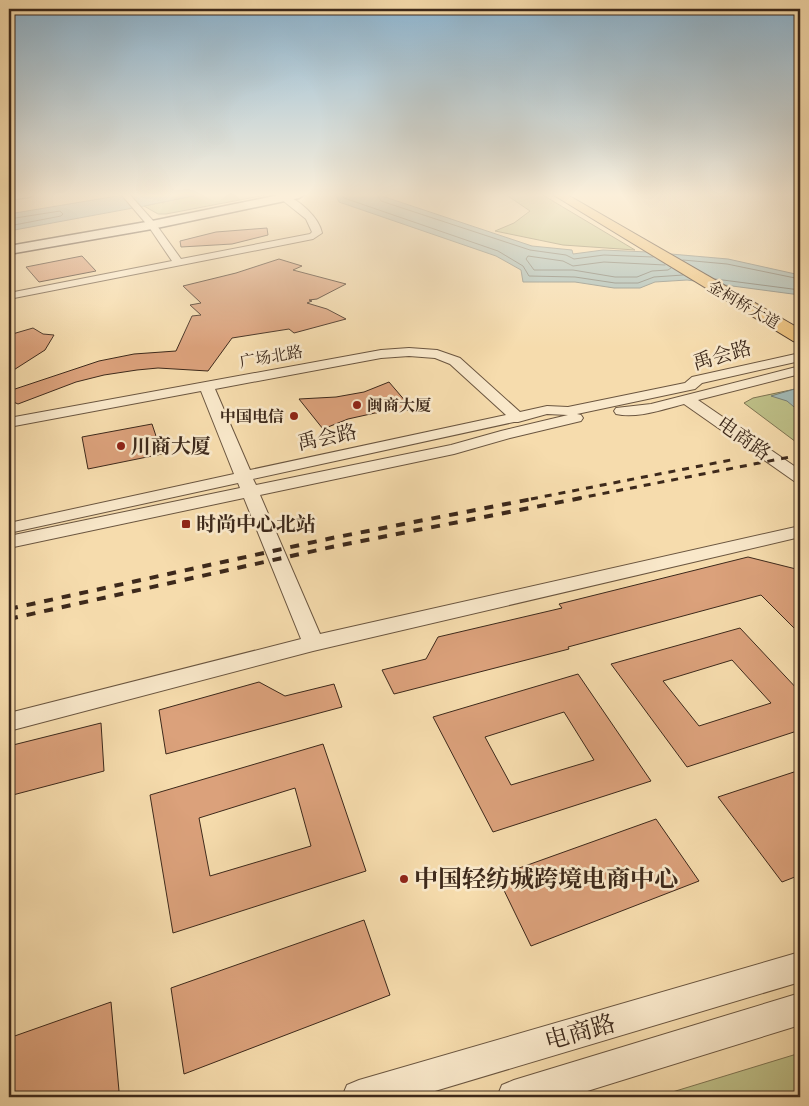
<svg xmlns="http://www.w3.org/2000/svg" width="809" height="1106" viewBox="0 0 809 1106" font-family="'Gentium Book Plus','Noto Serif SC',serif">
	<rect width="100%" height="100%" fill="#f6dcad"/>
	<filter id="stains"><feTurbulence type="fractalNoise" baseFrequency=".004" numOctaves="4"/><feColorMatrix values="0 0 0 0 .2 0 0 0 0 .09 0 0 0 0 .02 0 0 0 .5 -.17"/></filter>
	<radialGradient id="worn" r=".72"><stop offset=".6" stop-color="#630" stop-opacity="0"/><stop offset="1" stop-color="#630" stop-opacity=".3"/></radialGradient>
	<g fill="#bec088" stroke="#7e7452">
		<polygon points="202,194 271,194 166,214 158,214 144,206"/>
		<polygon points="505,194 541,194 635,250 563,245 495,231 514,223 530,211"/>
		<polygon points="800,388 800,445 744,403 753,398"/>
		<polygon points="800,1053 800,1097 656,1097"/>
	</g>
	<g fill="#a1b9b5" stroke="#797f77">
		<polygon points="129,194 202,194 144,206 9,231 9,214"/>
		<polygon points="332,194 376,194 532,246 572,250 573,254 603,250 648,252 728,259 800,275 800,295 687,280 655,282 640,288 614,288 575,282 523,282 521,270 496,256 339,202 336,196"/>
		<polygon points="798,388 800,390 800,412 787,401 771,396"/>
	</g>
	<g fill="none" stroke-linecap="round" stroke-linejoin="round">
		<g stroke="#6f7168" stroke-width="1">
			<polyline points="341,194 344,198 498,251 523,266 529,276 575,277 615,283 638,283 654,277 683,275"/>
			<polyline points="377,194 381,201 530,250 566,255 574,259 604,255 653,257"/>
			<polyline points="9,219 60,211 63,214 61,216 9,226"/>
			<polyline points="683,260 727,264 800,279"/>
			<polyline points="665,265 604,262 573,266 563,261 528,256 526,259 534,270 573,270 615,277 637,277 652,271 668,270 671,268"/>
			<polyline points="715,279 800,290"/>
		</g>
	</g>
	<g fill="#dba17b" stroke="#3d291b" fill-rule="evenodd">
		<polygon points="267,228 268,235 232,244 181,247 180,241 216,232"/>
		<polygon points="82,256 96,271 39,282 26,267"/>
		<polygon points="279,259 302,266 293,270 346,284 317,299 309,300 312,301 307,303 327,309 346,319 294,333 289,329 232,338 208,371 158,368 137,370 104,375 76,382 18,404 9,400 9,391 99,361 134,354 176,351 192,316 201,315 190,305 201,303 183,286 236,273"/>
		<polygon points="33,328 43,334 54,335 45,350 9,373 9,335"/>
		<polygon points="389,382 413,410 375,413 348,419 323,429 299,399 336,397 364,392"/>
		<polygon points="152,424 162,454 88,469 82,437"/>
		<polygon points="748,557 800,570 800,634 761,595 568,647 569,649 394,694 382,670 426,659 438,637 562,608 559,604"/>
		<path d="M 740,628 L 800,692 L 800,730 L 687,767 L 611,664 ZM 732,660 L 771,703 L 699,726 L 663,681 Z"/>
		<path d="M 578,674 L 651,781 L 493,832 L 433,717 ZM 564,712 L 594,760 L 511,785 L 485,737 Z"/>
		<polygon points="259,682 285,696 334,684 342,707 166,754 159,710"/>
		<polygon points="101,723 104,771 9,796 9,746"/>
		<path d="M 323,744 L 366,871 L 173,933 L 150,795 ZM 295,788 L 311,846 L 210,876 L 199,818 Z"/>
		<polygon points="800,770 800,875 782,882 718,797"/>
		<polygon points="656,819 699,881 531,946 497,876"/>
		<polygon points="364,920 390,995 184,1074 171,988"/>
		<polygon points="111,1002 119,1091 103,1097 9,1097 9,1038"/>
	</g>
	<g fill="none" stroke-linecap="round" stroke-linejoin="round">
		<g stroke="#6b5640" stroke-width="2">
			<g id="street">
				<polygon points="9,194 34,194 30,197 9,200"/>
				<path d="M 121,194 L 129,194 L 155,223 L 181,259 L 310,234 L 312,232 L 306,219 L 281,199 L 280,197 L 284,194 C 299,200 319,217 322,233 L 313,239 L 9,299 L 9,293 L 172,261 L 149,227 Z"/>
				<polygon points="794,194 800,194 800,198"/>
				<path d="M 409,348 L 437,350 L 460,358 L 520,412 L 547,406 L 568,407 L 685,383 L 692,377 L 800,353 L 800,361 L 702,383 L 695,389 L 690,390 L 577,414 L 581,415 L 583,418 L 581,421 L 510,438 L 454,454 L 260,495 L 320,634 L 800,526 L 800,537 L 313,651 L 9,731 L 9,713 L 301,639 L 244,498 L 9,548 L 9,536 L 240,488 L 238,483 L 9,533 L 9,523 L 234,474 L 201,391 L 9,427 L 9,418 L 381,350 ZM 409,356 L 435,358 L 450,364 L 506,415 L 250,470 L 215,389 L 381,358 ZM 547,414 L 568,415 L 501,431 L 451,445 L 256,485 L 253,479 L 514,422 L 518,422 Z"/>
				<path d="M 800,366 L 800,374 L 698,400 L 800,470 L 800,482 L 794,481 L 684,404 C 664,409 637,419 616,414 L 614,411 L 616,408 L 651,404 Z"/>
				<polygon points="800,952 800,982 415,1097 342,1097 347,1085 359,1080"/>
				<polygon points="800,993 800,1025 568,1097 497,1097 502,1085 514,1080"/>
			</g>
		</g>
		<g stroke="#3d291b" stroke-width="3">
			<polygon id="secondary" points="284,194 305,194 299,198 152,229 9,254 9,246 152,221"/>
		</g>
		<g stroke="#3d291b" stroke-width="2">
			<polygon id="primary" points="552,194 566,194 800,329 800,343 793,341"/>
		</g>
		<use href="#street" fill="#f9e8ca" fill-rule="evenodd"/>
		<use href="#secondary" fill="#f9e8ca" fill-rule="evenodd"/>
		<use href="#primary" fill="#ebbe76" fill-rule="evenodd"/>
		<g stroke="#3d291b" stroke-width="3" stroke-dasharray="7 7" stroke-linecap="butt">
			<polyline points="531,499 736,459"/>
			<polyline points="575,499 800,455"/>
		</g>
		<g stroke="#3d291b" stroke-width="4" stroke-dasharray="9 9" stroke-linecap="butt">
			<polyline points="9,609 332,538 537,498"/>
			<polyline points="9,619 336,546 581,498"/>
		</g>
	</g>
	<linearGradient id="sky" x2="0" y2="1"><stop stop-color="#8bb6d4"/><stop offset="0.56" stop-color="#fbefda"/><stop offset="1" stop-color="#fbefda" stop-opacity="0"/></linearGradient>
	<rect width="809" height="348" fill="url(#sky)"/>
	<g fill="#8f2418" stroke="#f9e8ca" stroke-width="2">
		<circle cx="357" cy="405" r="5"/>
		<circle cx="294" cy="416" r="5"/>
		<circle cx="121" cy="446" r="5"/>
		<rect x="181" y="519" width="10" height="10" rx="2.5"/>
		<circle cx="404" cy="879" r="5"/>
	</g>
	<g text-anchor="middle" stroke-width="5" stroke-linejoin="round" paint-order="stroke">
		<g font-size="16" fill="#3d291b" stroke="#f9e8ca">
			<text transform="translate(744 304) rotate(30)" y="6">金柯桥大道</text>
			<text transform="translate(271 356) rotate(-10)" y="6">广场北路</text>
		</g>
		<g font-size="16" font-weight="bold" fill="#3d291b" stroke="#f9e8ca" text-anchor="start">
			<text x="367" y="411">闽商大厦</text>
			<text x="284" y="422" text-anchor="end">中国电信</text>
		</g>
		<g font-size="20" fill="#3d291b" stroke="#f9e8ca">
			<text transform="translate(722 355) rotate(-16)" y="7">禹会路</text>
			<text transform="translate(327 437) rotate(-12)" y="7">禹会路</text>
			<text transform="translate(744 438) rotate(35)" y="7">电商路</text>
		</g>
		<g font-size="20" font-weight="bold" fill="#3d291b" stroke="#f9e8ca" text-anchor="start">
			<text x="131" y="453">川商大厦</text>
			<text x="196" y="531">时尚中心北站</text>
		</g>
		<g font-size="24" font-weight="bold" fill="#3d291b" stroke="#f9e8ca" text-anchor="start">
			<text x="414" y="887">中国轻纺城跨境电商中心</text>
		</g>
		<g font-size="24" fill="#3d291b" stroke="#f9e8ca">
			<text transform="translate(580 1032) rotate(-16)" y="8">电商路</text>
		</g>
	</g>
	<rect width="809" height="1106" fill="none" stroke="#f6dcad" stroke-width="30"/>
	<rect x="10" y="10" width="789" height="1086" fill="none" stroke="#3d291b" stroke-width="2.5"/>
	<rect x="15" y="15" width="779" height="1076" fill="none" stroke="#3d291b"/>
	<rect width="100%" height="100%" filter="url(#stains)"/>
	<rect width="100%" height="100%" fill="url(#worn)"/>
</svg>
